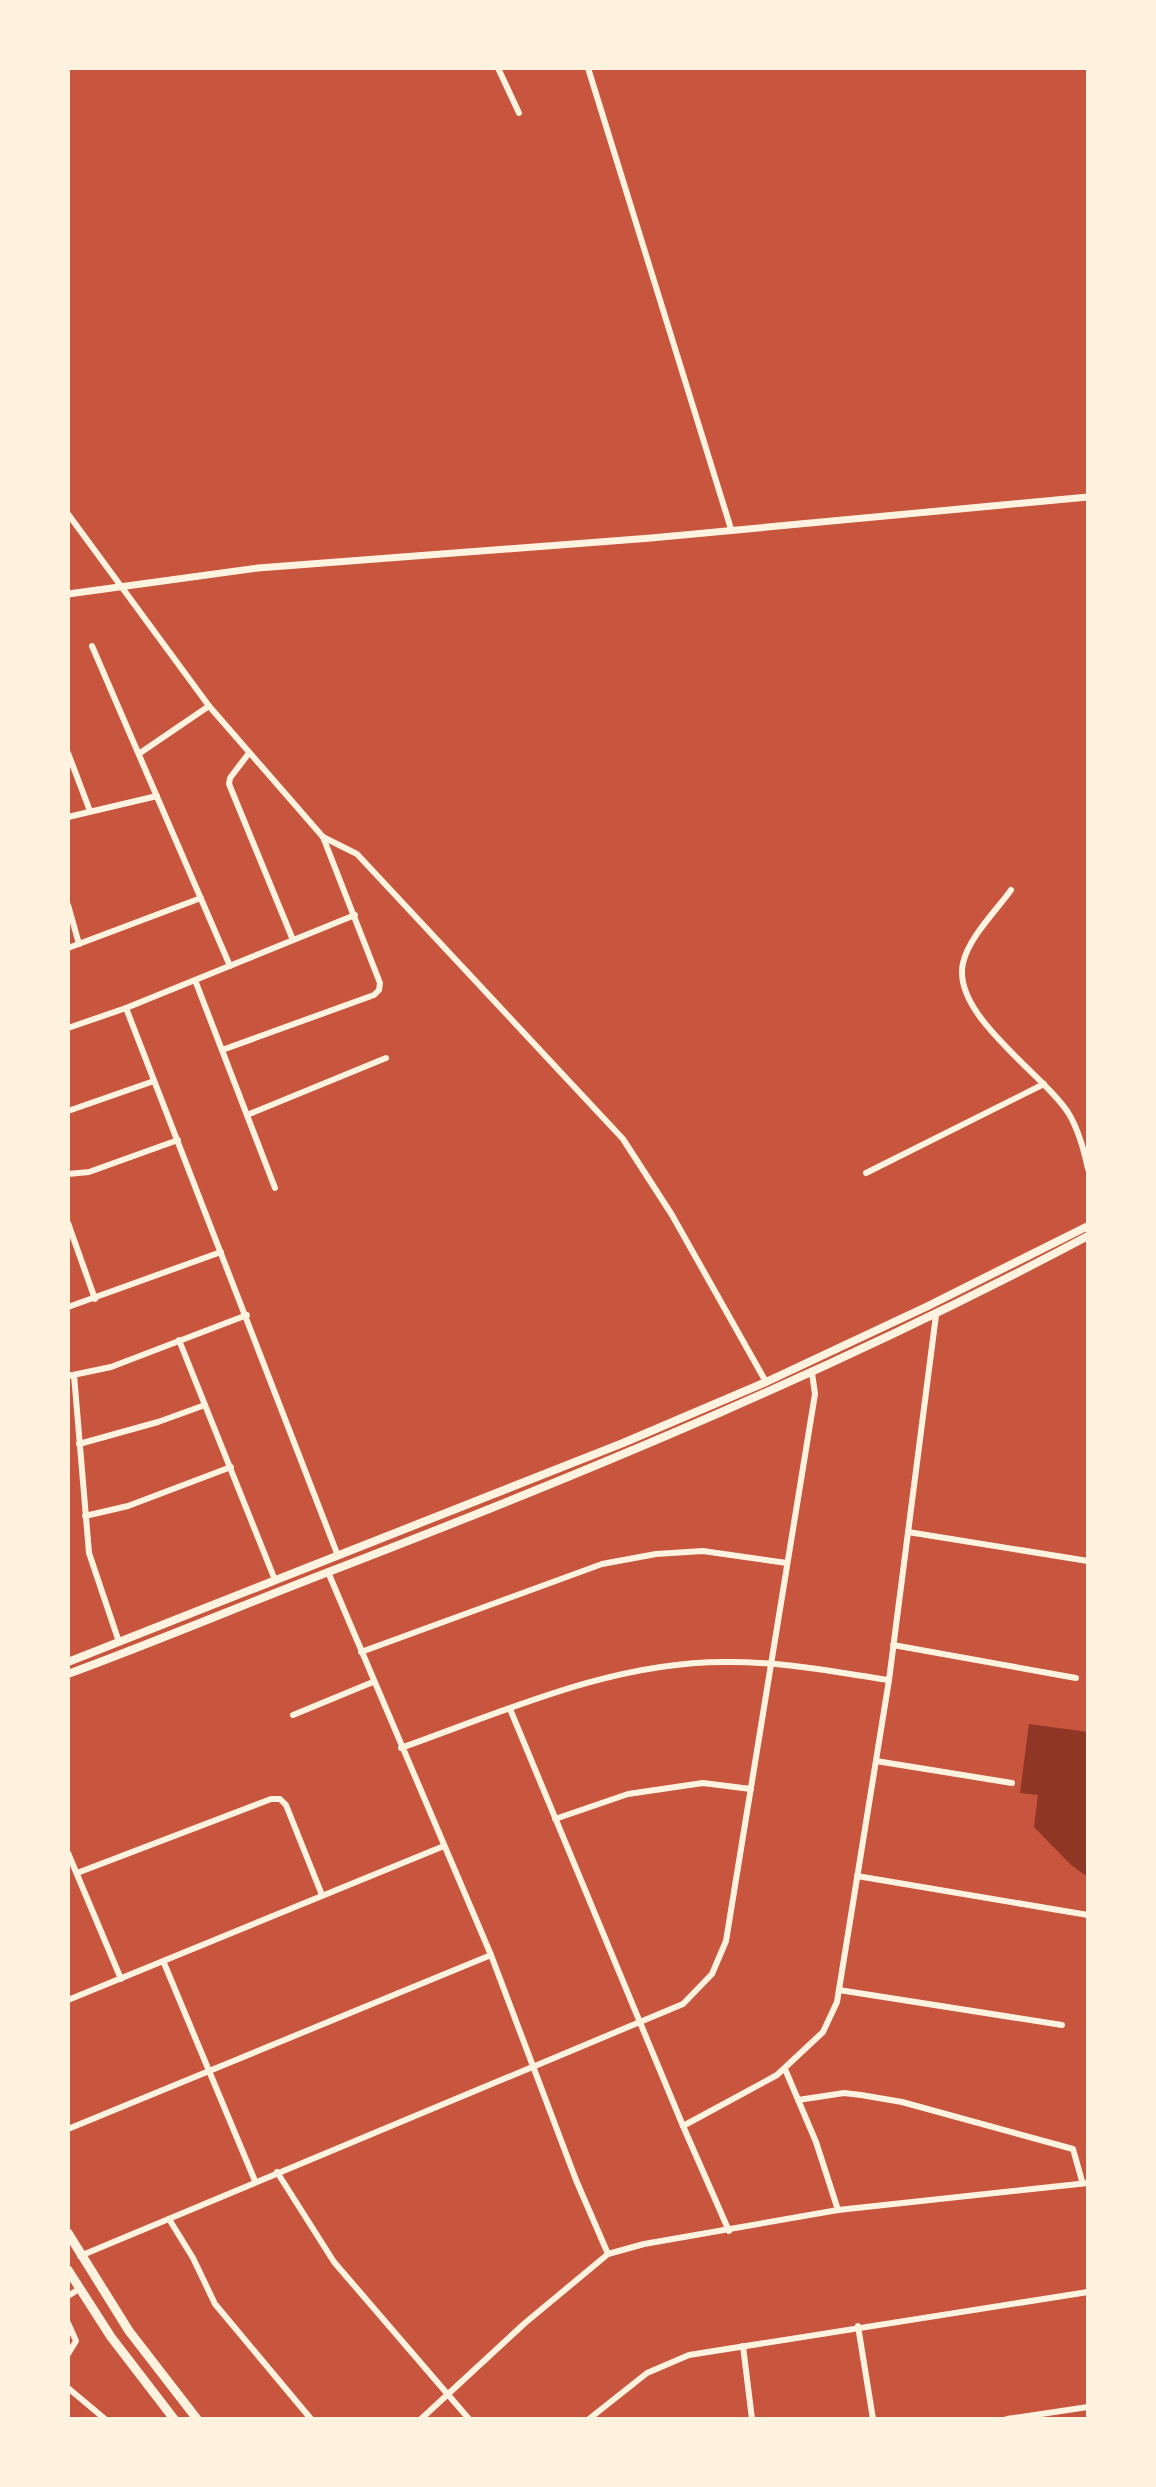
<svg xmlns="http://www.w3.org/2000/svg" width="1156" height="2487" viewBox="0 0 1156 2487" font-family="'Varela Round',sans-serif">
	<rect width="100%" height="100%" fill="#c8553d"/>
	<polygon fill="#8f3625" points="1029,1724 1088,1732 1088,1877 1071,1865 1034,1827 1038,1795 1020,1793"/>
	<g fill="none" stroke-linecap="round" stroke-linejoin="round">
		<g stroke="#fff3e0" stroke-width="6">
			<polyline points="498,68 519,113"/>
			<polyline points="588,68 731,529"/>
			<polyline points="68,514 209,706 323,837 380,983 379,990 374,995 222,1050"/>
			<polyline points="92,646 230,966"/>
			<polyline points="68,753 90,811"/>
			<polyline points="140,753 209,706"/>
			<polyline points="249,753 230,778 229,784 293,940"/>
			<polyline points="68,817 157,796"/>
			<polyline points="323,837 357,854 623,1139 672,1215 766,1382"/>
			<path d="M 1011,890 C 996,911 969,937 963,963 C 951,1015 1044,1074 1069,1114 C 1079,1131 1084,1150 1088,1169"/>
			<polyline points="68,905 79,944"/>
			<polyline points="68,948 201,898"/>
			<polyline points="195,980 275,1188"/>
			<polyline points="126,1008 338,1556"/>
			<polyline points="68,1028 126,1008 355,915"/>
			<polyline points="68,1111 154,1081"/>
			<polyline points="247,1115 386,1058"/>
			<polyline points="866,1173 1044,1084"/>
			<polyline points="68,1174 89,1172 178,1140"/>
			<polyline points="68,1223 95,1299"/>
			<polyline points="68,1307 221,1252"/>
			<polyline points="179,1340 275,1580"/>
			<polyline points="74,1375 89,1553 119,1642"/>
			<polyline points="68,1376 111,1367 247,1315"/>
			<polyline points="79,1444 158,1422 205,1405"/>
			<polyline points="85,1516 128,1506 231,1467"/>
			<polyline points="908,1532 1088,1561"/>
			<polyline points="328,1572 491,1955 576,2180 608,2254"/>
			<polyline points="893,1645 1076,1678"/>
			<polyline points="361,1652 602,1564 656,1554 703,1551 787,1563"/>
			<polyline points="510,1709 683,2126 729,2231"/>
			<polyline points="293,1715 373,1682"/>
			<path d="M 401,1748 C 505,1711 612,1662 724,1662 C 779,1661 834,1672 889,1680"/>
			<polyline points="876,1761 1012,1783"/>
			<polyline points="555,1819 628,1794 703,1783 751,1789"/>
			<polyline points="68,1853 121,1979"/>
			<polyline points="77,1873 271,1799 280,1799 286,1805 322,1895"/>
			<polyline points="857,1876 1088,1915"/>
			<polyline points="164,1963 255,2181"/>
			<polyline points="839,1990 1062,2025"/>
			<polyline points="68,2000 444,1846"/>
			<polyline points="785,2069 816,2142 838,2210"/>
			<polyline points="798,2100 844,2093 861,2095 902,2102 1073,2149 1082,2181"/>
			<polyline points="683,2126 777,2075 823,2032 837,2002 889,1680 936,1315"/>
			<polyline points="68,2129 491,1955"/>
			<polyline points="277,2172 334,2262 469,2419"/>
			<polyline points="169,2219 193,2258 215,2304 311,2419"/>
			<polyline points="80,2256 683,2004 712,1974 726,1941 815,1394 812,1373"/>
			<polyline points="68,2296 79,2289"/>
			<polyline points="68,2323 76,2341 68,2354"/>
			<polyline points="858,2326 873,2419"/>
			<polyline points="743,2346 752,2419"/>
			<polyline points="68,2388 105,2419"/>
			<polyline points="421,2419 525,2323 608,2254 644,2244 838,2210 1088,2183"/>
			<polyline points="589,2419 647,2373 689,2355 1088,2292"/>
			<polyline points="1007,2419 1088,2407"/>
		</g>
		<polyline stroke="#fff3e0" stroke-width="7" points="68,594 258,568 651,538 1088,497"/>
		<g stroke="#fff3e0" stroke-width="8">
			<polyline points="68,1662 623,1443 766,1382 928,1306 1088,1226"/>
			<path d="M 68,1674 C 161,1640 252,1601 344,1566 C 598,1468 847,1364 1088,1236"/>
		</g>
		<g stroke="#fff3e0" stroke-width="9">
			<polyline points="68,2233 129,2331 197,2419"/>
			<polyline points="68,2270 111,2337 174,2419"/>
		</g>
	</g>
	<rect width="1156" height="2487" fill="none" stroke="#fff3e0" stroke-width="140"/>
</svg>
